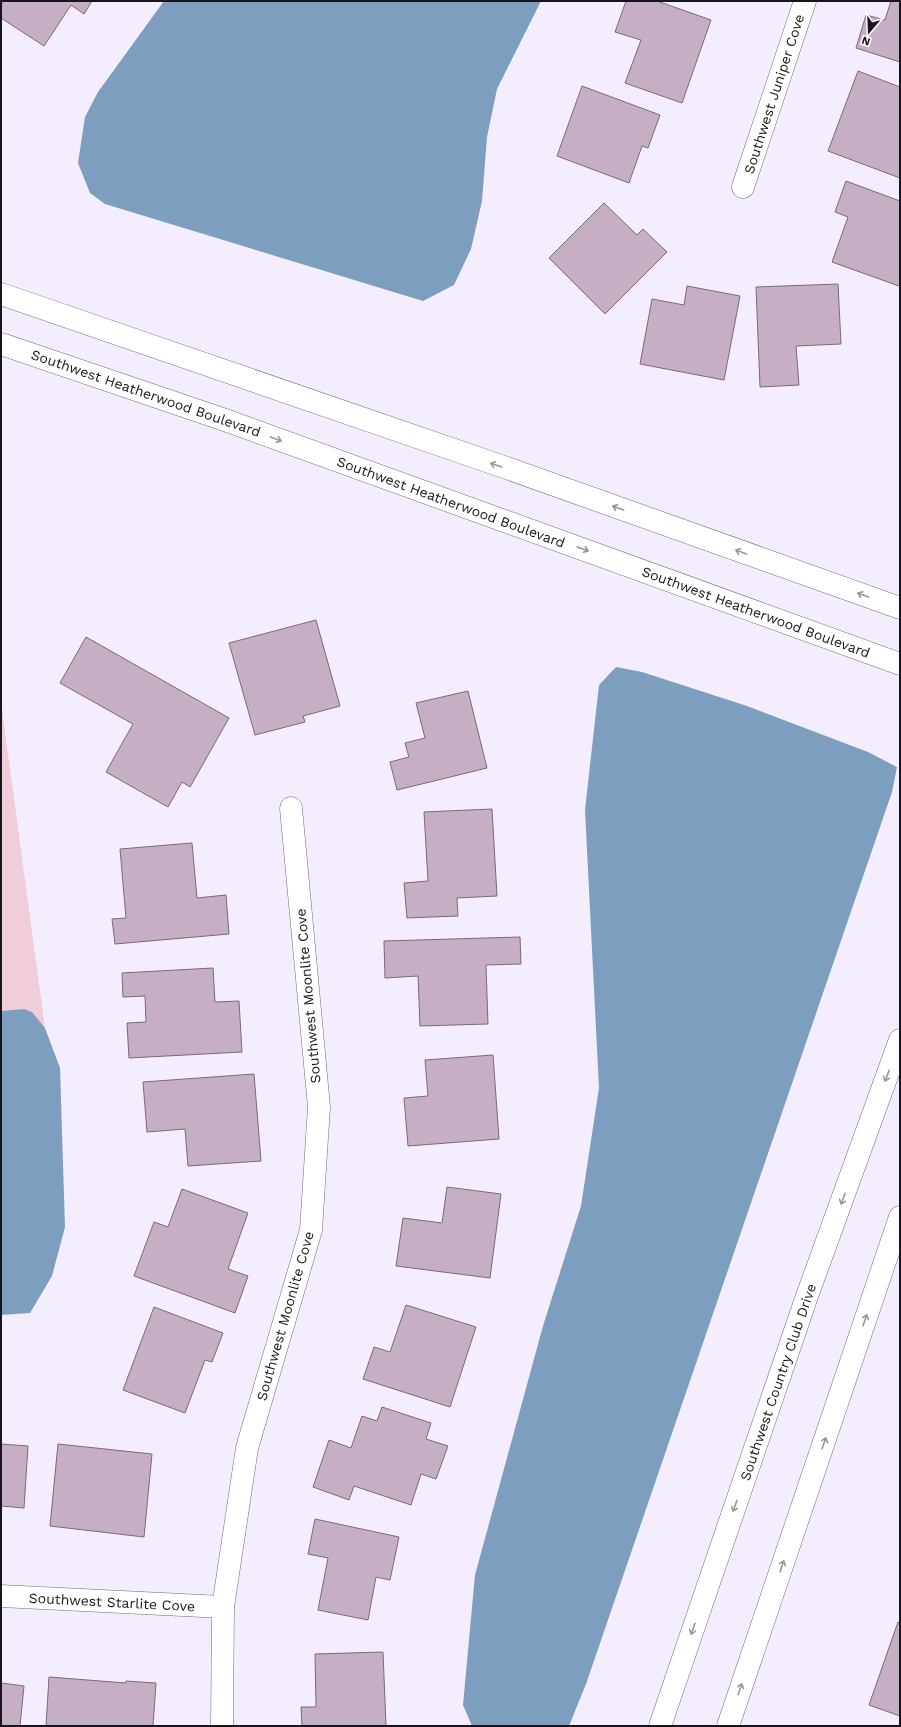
<svg xmlns="http://www.w3.org/2000/svg" width="901" height="1727" viewBox="0 0 901 1727" font-family="'Work Sans',sans-serif">
	<rect width="100%" height="100%" fill="#f3edfd"/>
	<path fill="#f0ced9" d="M 1,702 L 45,1028 C 27,1006 28,1009 1,1011 Z"/>
	<g fill="#7d9ebf">
		<polygon points="164,1 541,1 497,89 487,137 482,201 471,249 454,285 423,301 105,204 90,193 78,163 85,117 98,92"/>
		<polygon points="616,667 642,672 747,706 868,752 897,767 892,792 586,1684 569,1726 472,1726 463,1705 475,1575 543,1326 581,1206 599,1088 585,810 599,685"/>
		<polygon points="24,1009 32,1012 45,1028 60,1068 65,1227 52,1276 30,1313 1,1315 1,1011"/>
	</g>
	<g fill="#c6afc3" stroke="#7d687b">
		<polygon points="2,1 92,1 84,14 71,5 44,46 1,18"/>
		<polygon points="626,1 657,1 711,20 682,103 625,83 641,40 615,32"/>
		<polygon points="891,1 900,1 900,62 856,48 866,15 885,20"/>
		<polygon points="858,71 900,87 900,178 828,151"/>
		<polygon points="582,86 660,115 648,148 642,146 629,183 557,156"/>
		<polygon points="846,181 900,201 900,282 899,286 832,262 848,217 835,212"/>
		<polygon points="604,203 637,235 643,229 667,252 605,314 549,258"/>
		<polygon points="838,284 841,344 796,346 799,385 760,387 756,287"/>
		<polygon points="687,286 740,296 724,380 640,364 652,299 684,305"/>
		<polygon points="316,620 340,706 303,716 305,722 255,735 229,643"/>
		<polygon points="86,637 229,718 190,787 182,782 168,807 106,772 133,724 60,683"/>
		<polygon points="468,691 487,768 397,790 390,762 409,757 405,743 425,738 416,703"/>
		<polygon points="492,809 497,896 457,898 458,916 407,918 404,883 428,881 424,812"/>
		<polygon points="192,843 197,898 226,895 229,934 115,944 112,919 126,918 120,849"/>
		<polygon points="520,937 521,964 486,965 488,1024 420,1026 418,976 385,978 384,941"/>
		<polygon points="213,968 215,1002 239,1001 242,1052 129,1058 127,1023 146,1022 145,996 123,997 122,973"/>
		<polygon points="493,1055 499,1139 408,1146 404,1098 428,1096 425,1060"/>
		<polygon points="254,1074 261,1161 188,1166 185,1129 147,1132 143,1082"/>
		<polygon points="447,1187 501,1194 490,1278 396,1266 403,1218 442,1223"/>
		<polygon points="182,1189 248,1213 228,1269 248,1276 235,1313 134,1276 154,1222 168,1227"/>
		<polygon points="406,1305 476,1327 450,1407 363,1379 374,1347 390,1352"/>
		<polygon points="154,1307 223,1333 212,1362 205,1360 185,1413 123,1390"/>
		<polygon points="382,1407 431,1423 426,1439 448,1446 436,1479 421,1474 411,1505 354,1486 349,1500 313,1487 329,1440 351,1448 362,1416 377,1421"/>
		<polygon points="1,1444 28,1446 24,1508 1,1506"/>
		<polygon points="58,1444 152,1454 144,1537 50,1526"/>
		<polygon points="315,1519 399,1537 390,1580 376,1577 368,1620 318,1610 328,1558 308,1554"/>
		<polygon points="898,1622 900,1623 900,1716 869,1705"/>
		<polygon points="383,1652 386,1726 302,1726 301,1707 316,1707 315,1654"/>
		<polygon points="49,1677 126,1683 126,1681 156,1683 153,1726 46,1726"/>
		<polygon points="1,1683 24,1686 20,1726 1,1726"/>
	</g>
	<g fill="none" stroke-linecap="round" stroke-linejoin="round">
		<g stroke="#726981" stroke-width="23">
			<g id="minor">
				<polyline points="743,187 805,1"/>
				<polyline points="1,294 504,467 900,608"/>
				<polyline points="1,344 225,420 900,664"/>
				<polyline points="1,1596 223,1607"/>
				<polyline points="222,1726 223,1607 247,1448 311,1230 319,1107 291,808"/>
				<polyline points="660,1726 807,1296 900,1040"/>
				<polyline points="728,1726 900,1217"/>
			</g>
		</g>
		<use href="#minor" stroke="#fff" stroke-width="22"/>
	</g>
	<defs><path id="oneway-shaft" d="M-6 0H5M1.5-3L5.5 0L1.5 3" fill="none" stroke-width="1.6" stroke-linecap="round" stroke-linejoin="round"/></defs>
	<g stroke="#97969a">
		<use href="#oneway-shaft" transform="translate(276 439) rotate(20)"/>
		<use href="#oneway-shaft" transform="translate(496 465) rotate(-161)"/>
		<use href="#oneway-shaft" transform="translate(618 508) rotate(-160)"/>
		<use href="#oneway-shaft" transform="translate(583 549) rotate(20)"/>
		<use href="#oneway-shaft" transform="translate(741 552) rotate(-160)"/>
		<use href="#oneway-shaft" transform="translate(863 595) rotate(-160)"/>
		<use href="#oneway-shaft" transform="translate(887 1076) rotate(110)"/>
		<use href="#oneway-shaft" transform="translate(843 1199) rotate(110)"/>
		<use href="#oneway-shaft" transform="translate(865 1320) rotate(-71)"/>
		<use href="#oneway-shaft" transform="translate(824 1443) rotate(-71)"/>
		<use href="#oneway-shaft" transform="translate(735 1506) rotate(109)"/>
		<use href="#oneway-shaft" transform="translate(782 1566) rotate(-71)"/>
		<use href="#oneway-shaft" transform="translate(693 1629) rotate(109)"/>
		<use href="#oneway-shaft" transform="translate(740 1689) rotate(-71)"/>
	</g>
	<g text-anchor="middle" stroke-width="3.5" stroke-linejoin="round" paint-order="stroke">
		<g font-size="14" fill="#18151e" stroke="#fff">
			<text transform="translate(774 94) rotate(-72)" y="5">Southwest Juniper Cove</text>
			<text transform="translate(146 393) rotate(19)" y="5">Southwest Heatherwood Boulevard</text>
			<text transform="translate(451 502) rotate(20)" y="5">Southwest Heatherwood Boulevard</text>
			<text transform="translate(756 612) rotate(20)" y="5">Southwest Heatherwood Boulevard</text>
			<text transform="translate(308 996) rotate(-95)" y="5">Southwest Moonlite Cove</text>
			<text transform="translate(285 1316) rotate(-74)" y="5">Southwest Moonlite Cove</text>
			<text transform="translate(778 1382) rotate(-71)" y="5">Southwest Country Club Drive</text>
			<text transform="translate(112 1602) rotate(3)" y="5">Southwest Starlite Cove</text>
		</g>
	</g>
	<rect width="901" height="1727" fill="none" stroke="#18151e" stroke-width="4"/>
	<g transform="translate(869 32) rotate(199)" stroke="#ffffff" stroke-width="3" paint-order="stroke">
	<path d="M0-3L7 15L0 10L-7 15Z" fill="#18151e"/>
	<text y="-6" font-size="11" font-weight="bold" text-anchor="middle" fill="#18151e">N</text>
	</g>
</svg>
